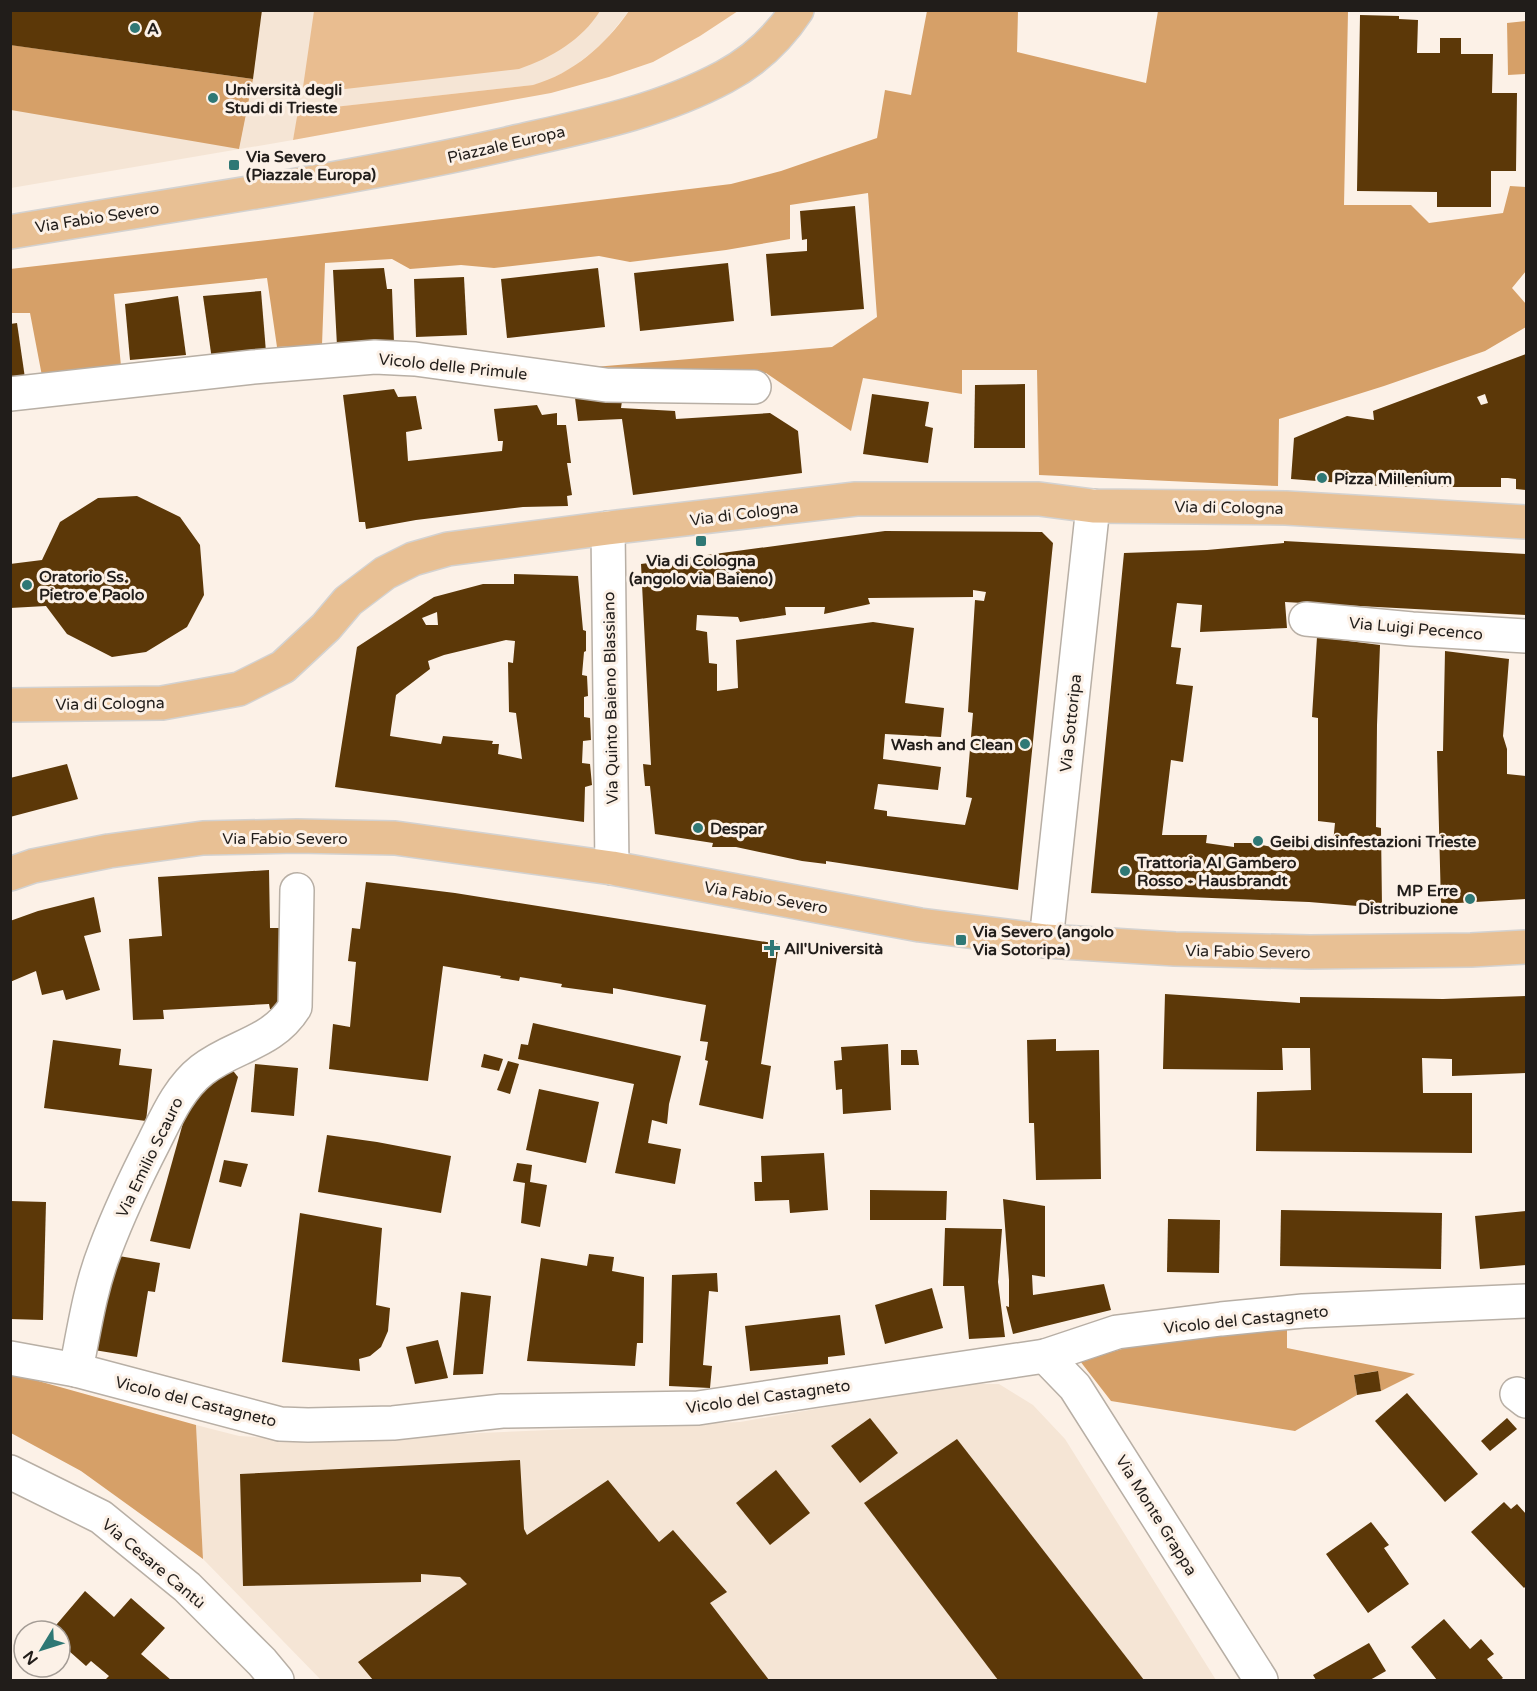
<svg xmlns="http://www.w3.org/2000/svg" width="1537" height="1691" viewBox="0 0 1537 1691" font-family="'Varela Round',sans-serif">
	<rect width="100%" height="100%" fill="#fcf1e7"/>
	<g fill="#f5e5d5">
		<polygon points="11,11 629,11 603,43 575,66 548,81 533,85 299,111 293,140 11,188"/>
		<polygon points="960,1384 999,1384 1033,1405 1065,1439 1216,1680 321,1680 203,1559 196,1425 239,1436 334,1442 480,1433 740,1422"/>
	</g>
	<g fill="#e9bd90">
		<path d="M 314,11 L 314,10 L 600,11 C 582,40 551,58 519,69 L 302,94 Z"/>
		<path d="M 629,11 L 738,11 L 700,36 L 653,62 L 609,77 L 551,93 L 293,140 L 298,111 L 533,85 C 574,73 605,45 629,11 Z"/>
	</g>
	<g fill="#d6a068">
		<polygon points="927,11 1018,11 1017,52 1146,83 1158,11 1352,11 1348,12 1344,205 1411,205 1429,223 1503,213 1510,186 1526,187 1526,271 1512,288 1526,304 1526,327 1485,351 1384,386 1279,419 1278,486 1039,475 1037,370 962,370 962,394 863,378 851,431 766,373 594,367 832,347 877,317 868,193 790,205 790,239 726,250 630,262 599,256 494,268 461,265 410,269 392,259 325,263 322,345 277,347 267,278 114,294 121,366 42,376 30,313 11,313 10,269 293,237 731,184 781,171 877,138 885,90 911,95"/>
		<polygon points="1526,21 1526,123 1525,74 1508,75 1507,23"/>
		<polygon points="11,45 253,79 239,149 11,110"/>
		<polygon points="1287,1321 1287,1348 1415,1374 1381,1391 1377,1371 1354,1375 1357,1395 1295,1431 1111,1401 1080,1361 1150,1341"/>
		<polygon points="10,1375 24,1377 196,1425 203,1559 81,1471 11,1433"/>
	</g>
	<g fill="#5c3808" fill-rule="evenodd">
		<polygon points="10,10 262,10 253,79 10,45"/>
		<polygon points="1360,15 1399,16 1399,19 1418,20 1417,53 1440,53 1440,38 1461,38 1461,54 1493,54 1492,93 1517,93 1516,171 1491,171 1491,207 1437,207 1437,192 1357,191"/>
		<polygon points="855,206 864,309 771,316 766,254 807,251 807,239 802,240 800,211"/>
		<polygon points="728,263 734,321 640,331 634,273"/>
		<polygon points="384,268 387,289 392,289 394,343 337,346 333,270"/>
		<polygon points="598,268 605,327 507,338 501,279"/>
		<polygon points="464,277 467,335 416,337 414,279"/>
		<polygon points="261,291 266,352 212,360 203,296"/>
		<polygon points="178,296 186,355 130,360 125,304"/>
		<polygon points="17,323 26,385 10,387 10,324"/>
		<path d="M 1526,354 L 1526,490 L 1516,489 L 1516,479 L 1508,478 L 1501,478 L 1501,487 L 1394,487 L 1291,479 L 1294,438 L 1347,416 L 1374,420 L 1373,411 ZM 1485,394 L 1488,403 L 1481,405 L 1477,397 Z"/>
		<polygon points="1025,384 1025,448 974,448 975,385"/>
		<polygon points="394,389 398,397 416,396 422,429 406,432 408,461 502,451 503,441 498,441 494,409 537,405 542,415 557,413 557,425 566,425 571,463 567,463 572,495 567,496 568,506 523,507 416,520 366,529 365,522 359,522 343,395"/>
		<polygon points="872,394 929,402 925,426 933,428 928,463 863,454"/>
		<polygon points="575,398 622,401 621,408 675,411 676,419 770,413 798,431 802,473 633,495 622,419 578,421"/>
		<polygon points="137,496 180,517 200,545 204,595 187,627 146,652 112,657 67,634 46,606 10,608 10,564 42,560 60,522 98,498"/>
		<path d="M 885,531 L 1042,532 L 1053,543 L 1018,890 L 826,861 L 826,864 L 802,861 L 736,847 L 712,847 L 713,843 L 655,834 L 650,786 L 645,786 L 643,764 L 651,765 L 641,564 ZM 973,590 L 986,592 L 984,601 L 975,600 L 968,712 L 973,713 L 966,797 L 972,798 L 965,825 L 887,816 L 887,811 L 874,809 L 878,784 L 938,790 L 941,767 L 883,759 L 885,734 L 941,737 L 944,708 L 905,703 L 914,628 L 873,622 L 736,640 L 738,688 L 717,691 L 717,664 L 709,663 L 707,632 L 696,630 L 697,615 L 738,617 L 740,622 L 786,615 L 785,607 L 825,607 L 824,614 L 870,604 L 868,598 L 973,597 Z"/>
		<polygon points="1284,541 1526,554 1526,615 1285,602 1287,628 1200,632 1202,605 1177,603 1171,647 1181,648 1176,684 1193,686 1183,762 1171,760 1162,835 1207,835 1206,843 1234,847 1234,843 1252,843 1282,849 1283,843 1333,843 1335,823 1318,821 1318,718 1312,717 1317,637 1380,645 1377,725 1376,827 1381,828 1382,908 1309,902 1091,893 1124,553 1207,550 1284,543"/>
		<path d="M 514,574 L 578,576 L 583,630 L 586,631 L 586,651 L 584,652 L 582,675 L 587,676 L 588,696 L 584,697 L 584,717 L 590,718 L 591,740 L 583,741 L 582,763 L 590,764 L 592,785 L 585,787 L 584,822 L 335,787 L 357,647 L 434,597 L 483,584 L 514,584 ZM 437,612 L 438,625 L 426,625 L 422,618 ZM 506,640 L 515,641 L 513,663 L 508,662 L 509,712 L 516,713 L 522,759 L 498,754 L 499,744 L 492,744 L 493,741 L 443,736 L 441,744 L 390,736 L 396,695 L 430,669 L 428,661 L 444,655 Z"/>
		<polygon points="1445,651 1509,659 1503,736 1507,749 1507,774 1526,776 1526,899 1441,904 1437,751 1443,751"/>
		<polygon points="67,764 78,799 10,817 10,778"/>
		<polygon points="269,870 270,928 288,928 287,1009 270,1009 269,1004 163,1010 164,1019 133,1020 129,939 162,936 158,877"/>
		<polygon points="366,882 455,893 779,944 761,1064 771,1066 763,1119 699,1105 708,1061 705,1060 708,1042 700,1041 706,1005 613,988 613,994 561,987 562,984 520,977 519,981 500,978 501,976 443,966 428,1081 329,1069 333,1024 350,1027 356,962 348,961 352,928 360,929"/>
		<polygon points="94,897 101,932 84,936 100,990 66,1000 63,990 42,995 36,971 10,982 10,921 38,911"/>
		<polygon points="1165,994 1300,1003 1300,997 1443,999 1526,996 1526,1073 1452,1076 1452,1059 1422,1058 1423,1093 1472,1093 1472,1153 1256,1151 1257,1092 1311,1090 1310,1048 1282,1048 1283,1070 1163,1069"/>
		<polygon points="533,1023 681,1056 669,1104 667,1124 652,1120 648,1143 681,1149 675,1184 615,1173 634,1084 518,1059 521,1044 528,1045"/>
		<polygon points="1056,1039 1056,1051 1099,1050 1101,1179 1036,1180 1034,1123 1029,1123 1027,1040"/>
		<polygon points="53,1040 121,1049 119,1065 152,1069 146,1121 44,1108"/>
		<polygon points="888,1044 891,1110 843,1114 842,1089 836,1090 834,1061 842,1060 841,1047"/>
		<polygon points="901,1050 917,1050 919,1065 901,1065"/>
		<polygon points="484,1054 503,1059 499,1071 481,1067"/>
		<polygon points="508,1061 519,1064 510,1094 497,1090"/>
		<polygon points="226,1062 238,1077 190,1249 150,1241 190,1098"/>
		<polygon points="255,1064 298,1068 294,1116 251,1112"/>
		<polygon points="539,1089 599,1102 586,1163 526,1150"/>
		<polygon points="327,1135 377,1142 451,1156 441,1213 318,1192"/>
		<polygon points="824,1153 828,1210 790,1213 789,1200 755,1201 754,1182 762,1182 761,1156"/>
		<polygon points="224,1160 248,1164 241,1187 219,1182"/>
		<polygon points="517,1163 532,1165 530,1182 547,1185 540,1227 521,1223 525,1183 513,1181"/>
		<polygon points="870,1190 947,1191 946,1220 870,1220"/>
		<polygon points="1003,1199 1045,1206 1045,1277 1032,1275 1033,1295 1104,1284 1111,1310 1013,1334 1006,1306 1009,1307 1009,1280"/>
		<polygon points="10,1201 46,1202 43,1320 10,1319"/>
		<polygon points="1281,1210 1442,1213 1441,1269 1280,1266"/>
		<polygon points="1526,1211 1526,1265 1480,1269 1475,1216"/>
		<polygon points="300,1213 382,1228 376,1305 390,1308 388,1331 381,1347 370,1356 359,1359 360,1371 282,1362"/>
		<polygon points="1168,1219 1220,1220 1219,1273 1167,1272"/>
		<polygon points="945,1228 1002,1229 998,1282 1005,1337 969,1339 964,1286 943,1286"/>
		<polygon points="589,1254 614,1257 612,1271 644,1277 643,1343 637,1343 635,1366 527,1361 541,1258 587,1266"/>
		<polygon points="113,1255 160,1263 155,1292 148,1291 137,1357 88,1349 92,1329 101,1330"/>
		<polygon points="717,1273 718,1292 709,1291 703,1365 712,1366 710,1388 669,1386 672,1275"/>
		<polygon points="932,1288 943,1328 885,1344 875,1305"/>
		<polygon points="461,1292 491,1296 483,1374 453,1375"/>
		<polygon points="840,1315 845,1355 828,1357 828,1364 750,1371 745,1326"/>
		<polygon points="438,1340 448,1378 415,1384 406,1347"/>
		<polygon points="1378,1371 1381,1391 1357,1395 1354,1375"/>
		<polygon points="1407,1393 1478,1474 1445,1502 1375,1421"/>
		<polygon points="870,1418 898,1453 860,1483 831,1446"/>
		<polygon points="1507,1418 1517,1429 1490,1451 1481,1441"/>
		<polygon points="957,1439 1144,1680 998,1680 864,1503"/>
		<polygon points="520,1460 524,1529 527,1535 608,1480 659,1542 673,1530 727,1592 710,1603 769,1680 373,1680 358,1662 467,1584 460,1577 421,1574 421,1582 243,1586 240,1474"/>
		<polygon points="776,1470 810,1513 770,1545 736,1503"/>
		<polygon points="1504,1502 1511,1509 1517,1504 1526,1514 1526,1586 1524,1588 1471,1532"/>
		<polygon points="1371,1522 1389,1545 1384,1548 1409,1584 1368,1613 1326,1554"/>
		<polygon points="85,1591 114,1617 131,1598 165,1628 141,1654 171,1680 105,1680 109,1676 91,1661 86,1666 60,1643 60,1631 51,1631"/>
		<polygon points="1444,1619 1470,1649 1481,1639 1494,1654 1487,1659 1503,1678 1500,1680 1437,1680 1411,1647"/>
		<polygon points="1369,1643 1386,1671 1370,1680 1316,1680 1313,1675"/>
	</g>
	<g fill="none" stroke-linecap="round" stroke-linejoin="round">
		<g stroke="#b8afa5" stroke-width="36">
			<g id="minor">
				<polyline points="10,394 253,367 375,357 415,359 606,385 754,387"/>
				<polyline points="608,528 612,868"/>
				<polyline points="1306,619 1412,629 1526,636"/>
				<polyline points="1046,941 1093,506"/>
				<polyline points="1045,1356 1075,1387 1261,1680"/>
				<polyline points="10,1358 76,1370 280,1424 308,1425 393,1423 502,1411 698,1408 1045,1356 1117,1332 1221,1319 1303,1311 1526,1301"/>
				<path d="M 76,1370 C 84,1330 90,1288 105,1250 C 119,1213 136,1177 154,1142 C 167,1116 179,1088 202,1070 C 234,1045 272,1044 295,1007 L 297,890"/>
				<polyline points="1517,1394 1526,1401"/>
				<polyline points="10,1472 101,1517 187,1587 262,1662 277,1680"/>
			</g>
		</g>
		<g stroke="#d3d2d1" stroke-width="36">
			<g id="major">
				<path d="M 10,232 C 176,204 343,181 507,144 C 581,127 657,113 724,77 C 754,61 778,39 797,10"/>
				<polyline points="10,705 162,703 239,689 283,667 326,627 348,601 385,573 413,559 448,549 608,528 856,499 1039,499 1093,506 1286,508 1526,522"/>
				<polyline points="10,874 33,866 109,851 203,838 297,836 395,838 612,868 920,925 1046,941 1175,949 1310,952 1471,950 1526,947"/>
			</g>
		</g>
		<use href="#minor" stroke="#fff" stroke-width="33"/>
		<use href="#major" stroke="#e8c094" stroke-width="33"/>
	</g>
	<g fill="#2f7875" stroke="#fcf1e7" stroke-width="2">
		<circle cx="135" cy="28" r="6"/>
		<circle cx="213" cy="98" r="6"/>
		<rect x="228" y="159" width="12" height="12" rx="3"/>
		<circle cx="1322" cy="478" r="6"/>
		<rect x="695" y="535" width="12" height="12" rx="3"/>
		<circle cx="27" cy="585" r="6"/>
		<circle cx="1025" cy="744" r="6"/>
		<circle cx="698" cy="828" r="6"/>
		<circle cx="1258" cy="841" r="6"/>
		<circle cx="1125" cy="871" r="6"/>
		<circle cx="1470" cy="899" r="6"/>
		<rect x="955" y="934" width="12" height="12" rx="3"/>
		<path d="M769 939h6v6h6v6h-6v6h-6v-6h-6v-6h6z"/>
	</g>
	<g text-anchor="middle" stroke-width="6" stroke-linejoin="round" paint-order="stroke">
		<g font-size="16" font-weight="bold" fill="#211d1a" stroke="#fcf1e7" text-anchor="start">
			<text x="147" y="34">A</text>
			<text x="225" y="95">Università degli<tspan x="225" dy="18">Studi di Trieste</tspan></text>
			<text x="246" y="162">Via Severo<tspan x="246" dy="18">(Piazzale Europa)</tspan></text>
			<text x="1334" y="484">Pizza Millenium</text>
			<text x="701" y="566" text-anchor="middle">Via di Cologna<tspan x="701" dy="18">(angolo via Baieno)</tspan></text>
			<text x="39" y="582">Oratorio Ss.<tspan x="39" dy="18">Pietro e Paolo</tspan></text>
			<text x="1013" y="750" text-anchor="end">Wash and Clean</text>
			<text x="710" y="834">Despar</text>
			<text x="1270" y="847">Geibi disinfestazioni Trieste</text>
			<text x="1137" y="868">Trattoria Al Gambero<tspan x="1137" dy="18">Rosso - Hausbrandt</tspan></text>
			<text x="1458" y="896" text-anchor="end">MP Erre<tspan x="1458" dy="18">Distribuzione</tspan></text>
			<text x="973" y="937">Via Severo (angolo<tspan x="973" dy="18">Via Sotoripa)</tspan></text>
			<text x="784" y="954">All'Università</text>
		</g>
		<g font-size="16" fill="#211d1a" stroke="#fcf1e7">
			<text transform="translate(506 144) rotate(-13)" y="6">Piazzale Europa</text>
			<text transform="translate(97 217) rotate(-9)" y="6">Via Fabio Severo</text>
			<text transform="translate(453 366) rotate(6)" y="6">Vicolo delle Primule</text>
			<text transform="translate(1229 507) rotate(1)" y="6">Via di Cologna</text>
			<text transform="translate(744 513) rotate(-7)" y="6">Via di Cologna</text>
			<text transform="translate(1416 628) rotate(5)" y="6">Via Luigi Pecenco</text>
			<text transform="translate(610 698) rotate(-91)" y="6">Via Quinto Baieno Blassiano</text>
			<text transform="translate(110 703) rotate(-1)" y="6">Via di Cologna</text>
			<text transform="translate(1070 723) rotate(-84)" y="6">Via Sottoripa</text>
			<text x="285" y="844">Via Fabio Severo</text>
			<text transform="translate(766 897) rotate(10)" y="6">Via Fabio Severo</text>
			<text transform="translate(1248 951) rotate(1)" y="6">Via Fabio Severo</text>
			<text transform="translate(149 1157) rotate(-64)" y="6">Via Emilio Scauro</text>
			<text transform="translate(1246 1319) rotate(-6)" y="6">Vicolo del Castagneto</text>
			<text transform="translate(768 1396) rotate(-8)" y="6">Vicolo del Castagneto</text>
			<text transform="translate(196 1401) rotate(14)" y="6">Vicolo del Castagneto</text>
			<text transform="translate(1157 1515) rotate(58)" y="6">Via Monte Grappa</text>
			<text transform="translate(154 1563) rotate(40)" y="6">Via Cesare Cantù</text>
		</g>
	</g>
	<rect width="1537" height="1691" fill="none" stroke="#211d1a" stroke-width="24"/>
	<g transform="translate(42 1649) rotate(232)"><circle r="28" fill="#fcf1e7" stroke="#a49c95" stroke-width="1.5"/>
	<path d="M0-4.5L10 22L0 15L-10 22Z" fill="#2f7875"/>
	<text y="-9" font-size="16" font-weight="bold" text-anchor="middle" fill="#211d1a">N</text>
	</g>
</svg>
